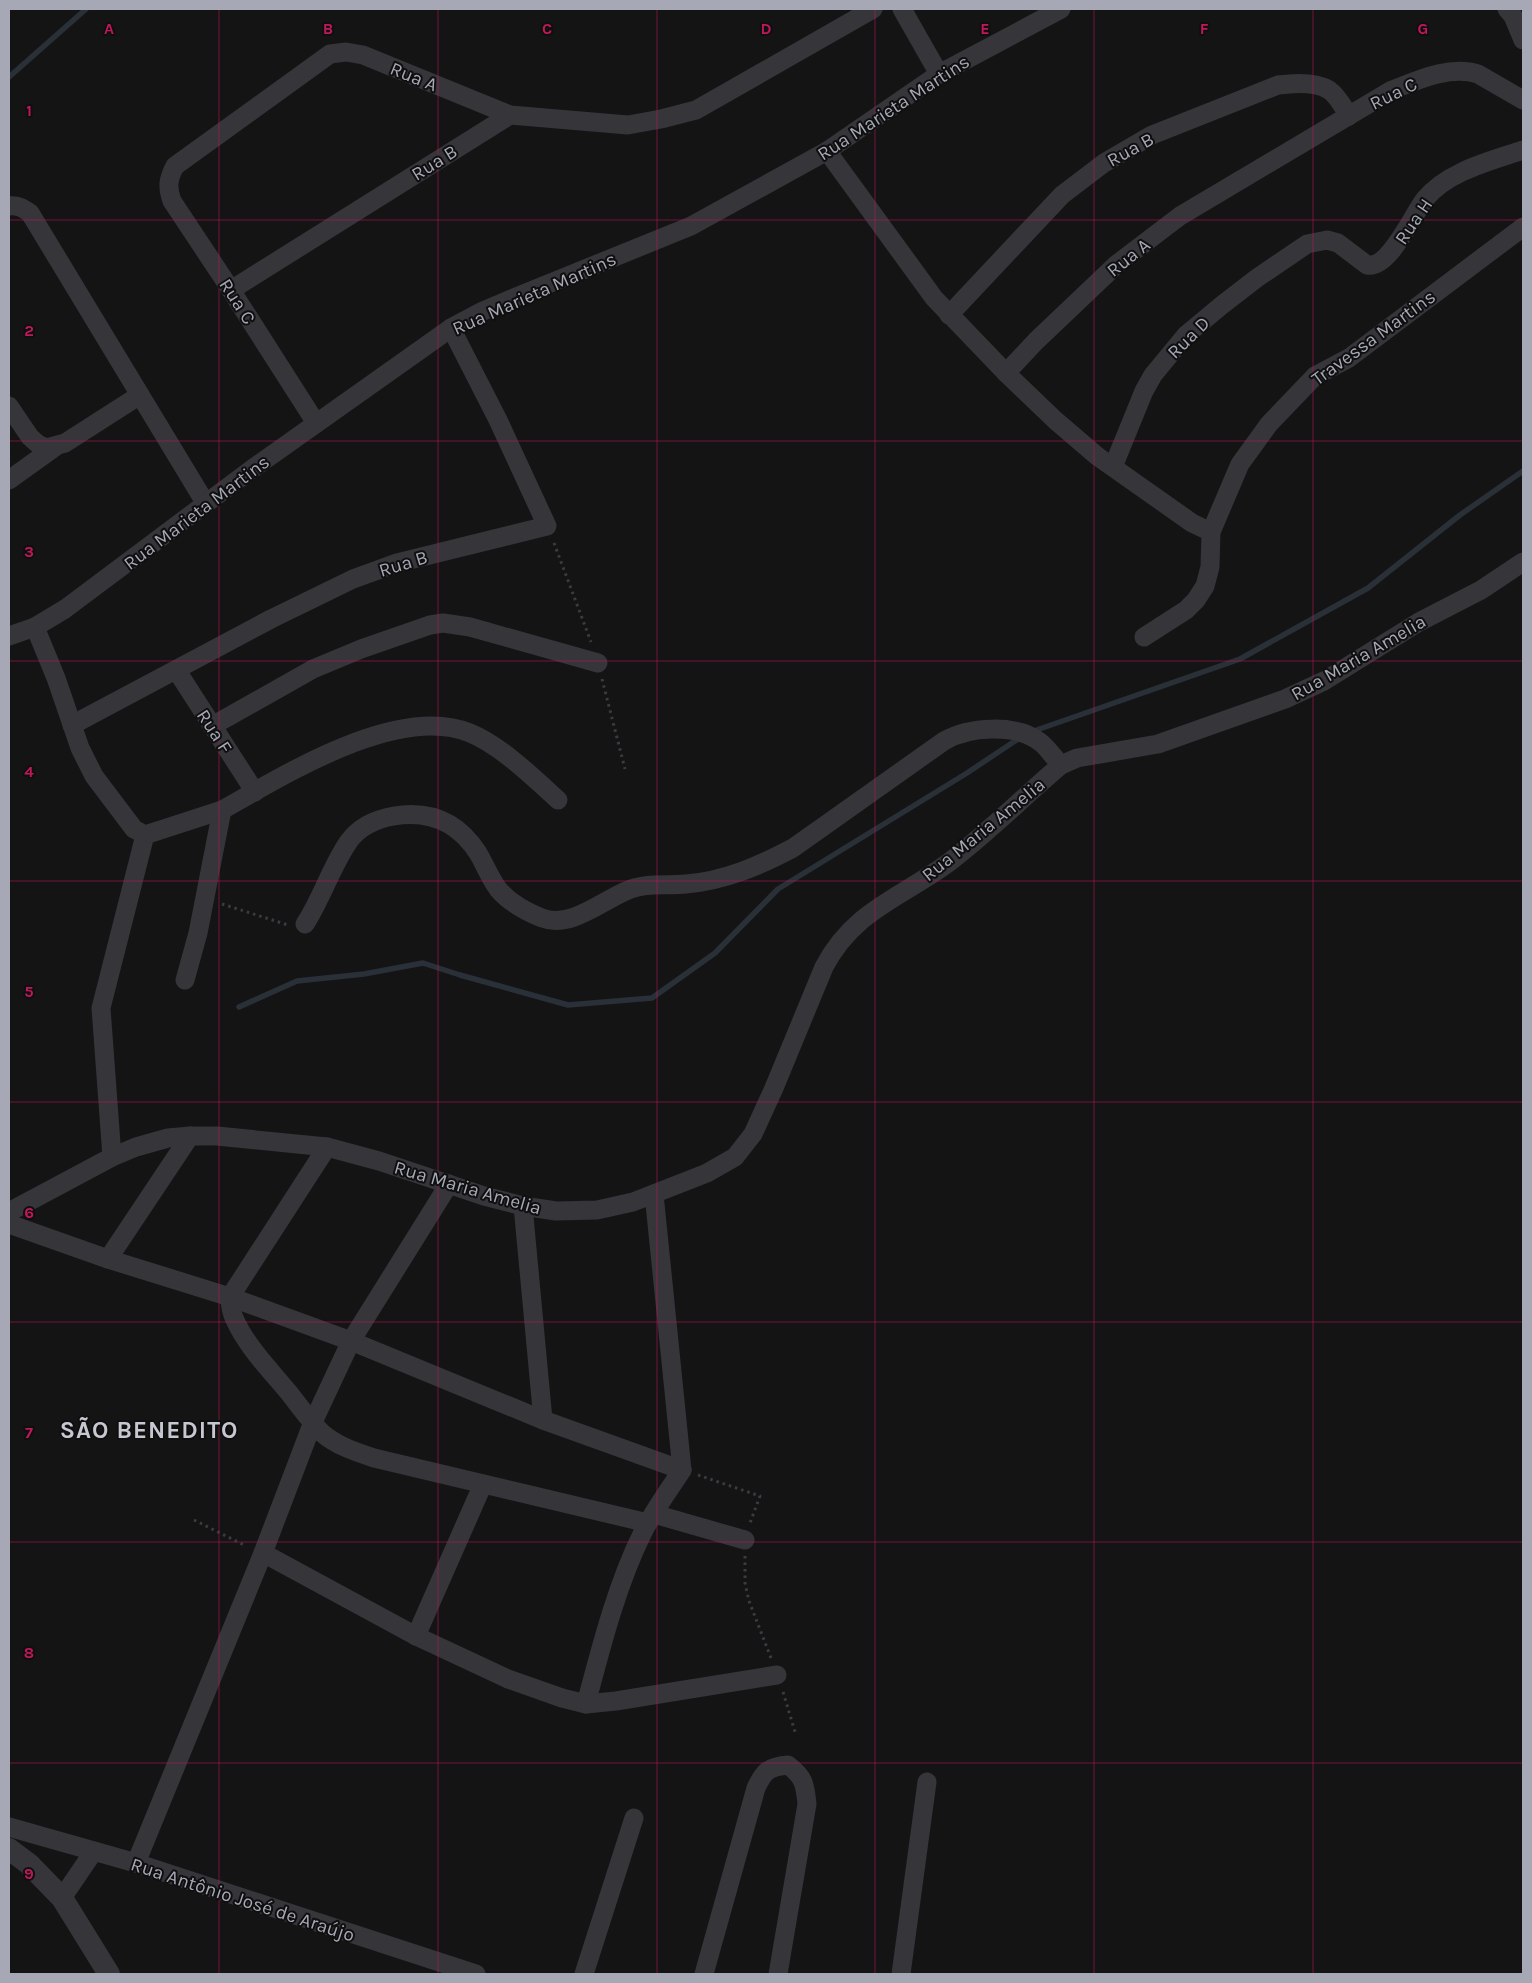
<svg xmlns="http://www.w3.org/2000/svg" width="1532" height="1983" viewBox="0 0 1532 1983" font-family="Karla,sans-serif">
	<rect width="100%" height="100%" fill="#141415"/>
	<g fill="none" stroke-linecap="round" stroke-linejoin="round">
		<g stroke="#2a3038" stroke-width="5.5">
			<polyline points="9,77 86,9"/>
			<polyline points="1031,732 1240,659 1368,588 1460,515 1523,471"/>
			<polyline points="239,1007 297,981 364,974 423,963 460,975 568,1005 652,998 715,953 778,889 967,773 1021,737"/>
		</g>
		<g stroke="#3b3c41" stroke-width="3" stroke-dasharray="2.5 4" stroke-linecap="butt">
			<polyline points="554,543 591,642"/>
			<polyline points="602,679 625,769"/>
			<polyline points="222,904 288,925"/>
			<polyline points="698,1475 760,1496 750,1523"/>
			<polyline points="194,1520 246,1546"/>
			<polyline points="745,1556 745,1583 749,1601 771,1658"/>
			<polyline points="783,1692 796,1735"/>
		</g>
		<g stroke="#35353a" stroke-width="19">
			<polyline points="902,9 939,74"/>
			<polyline points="1507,9 1513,16 1523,40"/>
			<polyline points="827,151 934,298 1006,373 1055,420 1097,456 1192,523 1211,532"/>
			<path d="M 9,206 C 18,205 23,208 30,213 L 206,504"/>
			<polyline points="231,290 510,115"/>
			<path d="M 949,315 L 1062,195 L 1104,163 L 1152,135 L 1278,85 C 1293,83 1315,81 1329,90 C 1338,96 1343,107 1349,116"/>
			<path d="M 1006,373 L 1036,341 L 1117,264 L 1180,216 L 1392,90 C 1418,80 1450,65 1478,74 L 1523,100"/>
			<polyline points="9,406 30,437 39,445 47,448 65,443 140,395"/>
			<path d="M 316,423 L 231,290 L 172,201 C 167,187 168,179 175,166 L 330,54 L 346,52 L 363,55 L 510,115 L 628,125 L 661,119 L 696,110 L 873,9"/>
			<path d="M 1113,467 L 1144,391 L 1153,375 L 1186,335 L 1222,305 L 1257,278 L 1307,244 L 1327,240 L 1338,243 L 1367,265 C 1389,270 1413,214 1425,199 C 1448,171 1491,161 1523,150"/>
			<polyline points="9,480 55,447"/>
			<polyline points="35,627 56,678 80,748 94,776 134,829 145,835"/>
			<polyline points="9,636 35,627 65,609 252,469 451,328 483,311 516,297 691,226 827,151 939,74 1061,9"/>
			<polyline points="1144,637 1186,610 1196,600 1205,586 1210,567 1211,532 1240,464 1269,424 1315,376 1349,358 1523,227"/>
			<polyline points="177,671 255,792"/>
			<polyline points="72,725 271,619 353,579 397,563 547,526 498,420 451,328"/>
			<polyline points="212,726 313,669 361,649 430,625 443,623 470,627 598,663"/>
			<path d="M 305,924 C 322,898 331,867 349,841 C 360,826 377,819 394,816 C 430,810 458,822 478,853 C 485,865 490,878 498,889 C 509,902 527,912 542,918 C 570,929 602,901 626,891 C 645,882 666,886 686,884 C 724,881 759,866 793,848 L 944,741 C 968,727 1016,723 1040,742 C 1048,748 1054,758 1061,765"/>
			<path d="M 185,980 L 198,933 L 222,810 C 283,776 398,703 470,733 C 500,745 534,778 558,800"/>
			<path d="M 327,1147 L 230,1297 C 230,1305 231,1312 235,1320 C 247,1347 271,1371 290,1394 C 300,1407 310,1421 322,1433 C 337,1446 356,1452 374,1458 L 648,1523"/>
			<polyline points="112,1157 101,1008 145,835 222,810"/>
			<polyline points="654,1194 682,1470"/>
			<polyline points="523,1206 543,1420"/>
			<path d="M 9,1212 L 112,1157 L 136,1147 L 168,1138 L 190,1136 L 217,1136 L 327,1147 L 379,1161 L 484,1196 L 523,1206 L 556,1211 L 597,1210 L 633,1202 L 707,1173 L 735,1157 L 753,1134 L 774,1088 L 824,967 C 853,911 900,898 948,863 C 988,833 1023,797 1061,765 L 1077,758 L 1158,744 L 1285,699 L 1324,681 L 1419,622 L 1481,590 L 1523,562"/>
			<polyline points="9,1224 108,1259 230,1297 351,1341 543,1420 682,1470"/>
			<polyline points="108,1259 190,1136"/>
			<polyline points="654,1514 745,1540"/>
			<polyline points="263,1553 416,1636 508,1679 562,1698 586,1704 616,1701 777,1675"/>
			<polyline points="416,1636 483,1484"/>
			<path d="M 586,1704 C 601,1647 617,1584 643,1532 C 654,1510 669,1490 682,1470"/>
			<polyline points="9,1827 136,1863 476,1974"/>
			<polyline points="136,1863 263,1553 313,1422 351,1341 449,1184"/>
			<polyline points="62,1898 94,1851"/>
			<polyline points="584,1974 634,1818"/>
			<path d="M 704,1974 L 756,1788 C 764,1771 768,1767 788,1765 C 804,1777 805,1784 807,1804 L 778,1974"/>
			<polyline points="901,1974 927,1782"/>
		</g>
		<polyline stroke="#35353a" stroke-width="22" points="9,1849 29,1864 62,1898 109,1974"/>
	</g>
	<path fill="none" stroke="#c2185b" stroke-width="1" stroke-opacity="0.55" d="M 219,9 L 219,1974M 438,9 L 438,1974M 657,9 L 657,1974M 875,9 L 875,1974M 1094,9 L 1094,1974M 1313,9 L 1313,1974M 9,220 L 1523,220M 9,441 L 1523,441M 9,661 L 1523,661M 9,881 L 1523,881M 9,1102 L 1523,1102M 9,1322 L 1523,1322M 9,1542 L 1523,1542M 9,1763 L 1523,1763"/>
	<g text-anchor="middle" stroke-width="4" stroke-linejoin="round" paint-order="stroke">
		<g font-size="19" fill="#a6a9b5" stroke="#0f0f10">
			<text transform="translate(414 76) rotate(22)" y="7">Rua A</text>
			<text transform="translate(1393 93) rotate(-26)" y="7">Rua C</text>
			<text transform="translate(893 107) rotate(-33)" y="7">Rua Marieta Martins</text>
			<text transform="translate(1130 149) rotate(-29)" y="7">Rua B</text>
			<text transform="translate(434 162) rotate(-32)" y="7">Rua B</text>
			<text transform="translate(1413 221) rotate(-56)" y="7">Rua H</text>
			<text transform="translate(1128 257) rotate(-39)" y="7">Rua A</text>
			<text transform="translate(534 293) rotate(-24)" y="7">Rua Marieta Martins</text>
			<text transform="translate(238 301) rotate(57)" y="7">Rua C</text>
			<text transform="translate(1188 337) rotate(-45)" y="7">Rua D</text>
			<text transform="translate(1373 337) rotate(-36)" y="7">Travessa Martins</text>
			<text transform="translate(196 512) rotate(-37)" y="7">Rua Marieta Martins</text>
			<text transform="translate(403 563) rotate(-17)" y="7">Rua B</text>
			<text transform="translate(1358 657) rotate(-30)" y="7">Rua Maria Amelia</text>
			<text transform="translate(215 731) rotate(57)" y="7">Rua F</text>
			<text transform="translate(983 829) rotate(-39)" y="7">Rua Maria Amelia</text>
			<text transform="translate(468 1187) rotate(16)" y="7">Rua Maria Amelia</text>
			<text transform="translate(243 1899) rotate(18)" y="7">Rua Antônio José de Araújo</text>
		</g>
		<g font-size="24" font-weight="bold" letter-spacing="1" fill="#c6c8d1" stroke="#0f0f10">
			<text x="149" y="1438">SÃO BENEDITO</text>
		</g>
	</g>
	<g font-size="16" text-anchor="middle" font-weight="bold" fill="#c2185b" stroke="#0f0f10" stroke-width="4" stroke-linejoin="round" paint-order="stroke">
		<text x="109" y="34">A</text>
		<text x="328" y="34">B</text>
		<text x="547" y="34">C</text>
		<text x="766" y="34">D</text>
		<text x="985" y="34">E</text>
		<text x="1204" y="34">F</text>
		<text x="1423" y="34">G</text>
		<text x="29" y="116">1</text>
		<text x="29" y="336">2</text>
		<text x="29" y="557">3</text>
		<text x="29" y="777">4</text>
		<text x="29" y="997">5</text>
		<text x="29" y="1218">6</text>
		<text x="29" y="1438">7</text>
		<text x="29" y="1658">8</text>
		<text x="29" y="1879">9</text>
	</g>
	<rect width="1532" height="1983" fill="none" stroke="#a6a9b5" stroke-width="20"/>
</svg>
